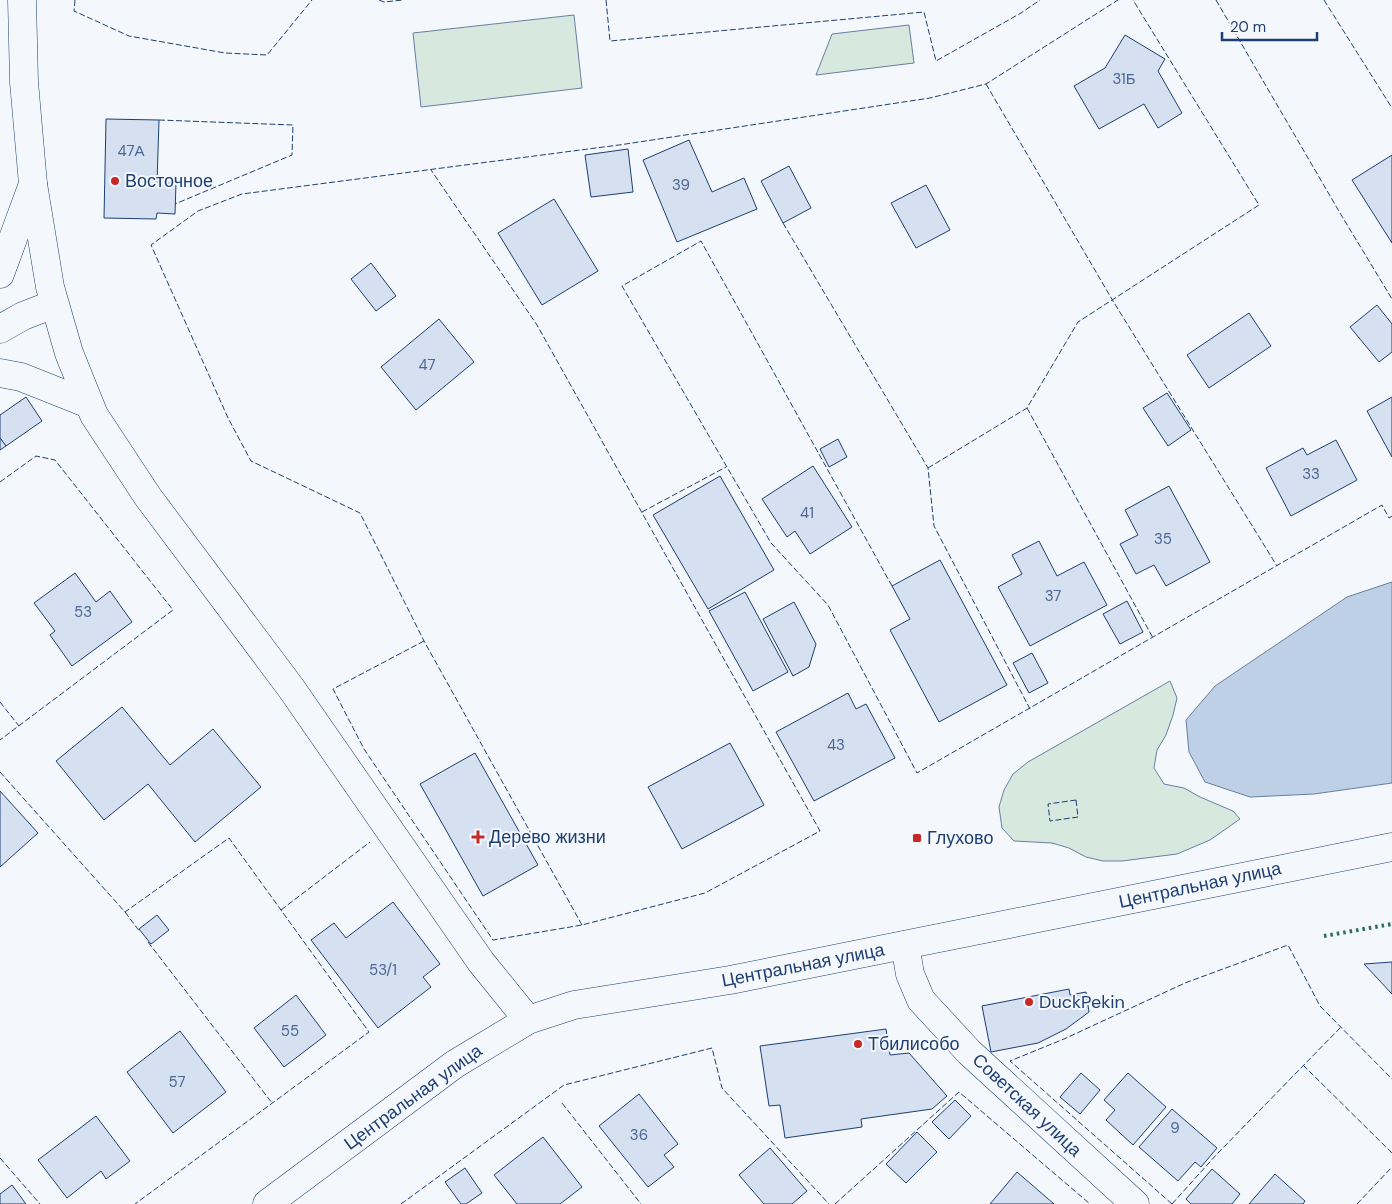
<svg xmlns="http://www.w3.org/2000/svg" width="1392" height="1204" viewBox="0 0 1392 1204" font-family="'DM Sans',sans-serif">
	<rect width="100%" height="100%" fill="#f4f7fb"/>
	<g fill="#d7e8df" stroke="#687fa3">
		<polygon points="574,15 582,88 421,107 413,33"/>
		<polygon points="909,25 914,63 816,75 832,34"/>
		<polygon points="1170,681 1177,698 1173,715 1166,735 1157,750 1154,768 1164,784 1184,788 1200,797 1233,811 1240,819 1210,840 1177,854 1122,861 1103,861 1086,857 1069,848 1052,843 1014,841 1002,828 999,807 1004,790 1013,774 1028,762"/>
	</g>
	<polygon fill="#bed0e5" stroke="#687fa3" points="1392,582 1392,783 1314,794 1250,797 1205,782 1189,752 1186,720 1215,686 1347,597"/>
	<g fill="#d5e0f0" stroke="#1d3f73">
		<polygon points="1125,35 1165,59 1158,71 1182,113 1158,128 1144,104 1099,129 1074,86 1105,68"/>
		<polygon points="106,119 159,120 157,183 176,183 175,214 157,213 156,219 104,218"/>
		<polygon points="689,140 712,192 744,178 757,209 677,242 643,160"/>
		<polygon points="628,149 633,192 591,197 585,155"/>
		<polygon points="1392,155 1392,243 1352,180"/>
		<polygon points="789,166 811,208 783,223 761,181"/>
		<polygon points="926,185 950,230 916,248 891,203"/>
		<polygon points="554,199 598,271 542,305 498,233"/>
		<polygon points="371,263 396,296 376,311 351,279"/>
		<polygon points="1377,305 1392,324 1392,352 1379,362 1350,327"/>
		<polygon points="1249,313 1271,346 1209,388 1187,355"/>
		<polygon points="439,319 474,362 416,410 381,367"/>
		<polygon points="1167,393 1191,430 1168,446 1143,408"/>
		<polygon points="26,397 42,421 6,446 0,438 0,415"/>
		<polygon points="1392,397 1392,457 1367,411"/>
		<polygon points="0,438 6,446 0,450"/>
		<polygon points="838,439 847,457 829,467 820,449"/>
		<polygon points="1336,440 1357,480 1291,516 1266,468 1303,448 1307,455"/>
		<polygon points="813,466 852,527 810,554 795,531 787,537 762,499"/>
		<polygon points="720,476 774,570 708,609 653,515"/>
		<polygon points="1169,486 1210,562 1166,586 1154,565 1136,574 1120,544 1138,535 1125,510"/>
		<polygon points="1039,541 1057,576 1084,562 1107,605 1030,646 998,587 1022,574 1012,555"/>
		<polygon points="940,560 1007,685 939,722 890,630 910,619 892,586"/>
		<polygon points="75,573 96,602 110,591 132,622 72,666 50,635 55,631 34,603"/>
		<polygon points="745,592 788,672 753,691 709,611"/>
		<polygon points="1127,601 1143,632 1120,644 1103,614"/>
		<polygon points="794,602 816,644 809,667 793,676 763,619"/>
		<polygon points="1032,653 1048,683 1029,693 1013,663"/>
		<polygon points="848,693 856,709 866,704 895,758 814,801 776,732"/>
		<polygon points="122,707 170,765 213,729 261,787 195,842 148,784 104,820 56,761"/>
		<polygon points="730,743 764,805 682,849 648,787"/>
		<polygon points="475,753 538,865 483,896 420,784"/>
		<polygon points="0,791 38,833 0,867"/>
		<polygon points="393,902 440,964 423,977 431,987 378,1028 311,940 334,923 346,938"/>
		<polygon points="157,915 169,930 151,944 139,929"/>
		<polygon points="1392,962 1392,994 1364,964"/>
		<polygon points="1069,989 1070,995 1086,992 1089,1012 1066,1029 1038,1043 991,1052 982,1006"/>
		<polygon points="296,995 326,1035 284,1067 254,1028"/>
		<polygon points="886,1029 890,1055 909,1053 947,1096 932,1109 861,1119 862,1127 785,1138 780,1105 769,1106 760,1046"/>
		<polygon points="180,1031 226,1092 173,1133 127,1072"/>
		<polygon points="1081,1073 1100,1090 1080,1114 1060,1097"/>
		<polygon points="1128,1073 1166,1107 1133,1145 1106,1120 1115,1110 1104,1100"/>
		<polygon points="639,1094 678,1144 664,1155 674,1167 648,1187 599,1126"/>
		<polygon points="955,1100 971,1116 949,1139 932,1122"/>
		<polygon points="1172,1109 1217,1148 1201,1167 1195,1162 1178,1181 1139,1147"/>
		<polygon points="96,1116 130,1161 106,1179 101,1171 67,1198 38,1160"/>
		<polygon points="917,1132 937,1152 906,1183 886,1164"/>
		<polygon points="543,1137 582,1187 560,1204 517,1204 494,1175"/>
		<polygon points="770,1148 807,1191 792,1204 764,1204 739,1175"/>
		<polygon points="465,1168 482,1193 466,1204 461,1204 445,1182"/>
		<polygon points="1212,1169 1240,1194 1232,1204 1191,1204 1186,1199"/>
		<polygon points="1017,1172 1054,1204 990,1204"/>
		<polygon points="1275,1174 1305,1201 1303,1204 1249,1204"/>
		<polygon points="12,1185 26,1204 0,1204 0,1194"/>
	</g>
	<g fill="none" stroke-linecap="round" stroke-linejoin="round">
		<g stroke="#1d3f73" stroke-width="29">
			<g id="street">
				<polyline points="0,274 33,184"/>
				<polyline points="0,329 23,316 54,304"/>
				<polyline points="0,373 21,377 89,404"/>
				<polyline points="905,945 910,974 921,1000 969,1052 1135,1204"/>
			</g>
		</g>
		<g stroke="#1d3f73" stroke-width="29">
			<g id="secondary">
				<polyline points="22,0 24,82 33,184 50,287 69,353 94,415 148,497 291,688 481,962 528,1020"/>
				<polyline points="267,1204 455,1064 528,1020 574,1005 730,980 1392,847"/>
			</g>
		</g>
		<use href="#street" stroke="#f4f7fb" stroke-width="28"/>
		<use href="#secondary" stroke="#f4f7fb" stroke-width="28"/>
		<polyline stroke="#2c6c60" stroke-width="4" stroke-dasharray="2.5 4" stroke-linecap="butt" points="1324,936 1392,924"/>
		<g stroke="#1d3f73" stroke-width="1" stroke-dasharray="6 2.5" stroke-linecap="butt">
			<polyline points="75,0 74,11 129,36 225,53 267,55 312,0"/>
			<polyline points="379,0 384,2 403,0"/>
			<polyline points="606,0 610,41 924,12 936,61 1021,13 1040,0"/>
			<polyline points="1216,0 1340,213 1392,299"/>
			<polyline points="1324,0 1392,108"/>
			<polyline points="986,84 1113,301 1277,566"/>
			<polyline points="159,120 293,125 292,155 175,204"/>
			<polyline points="783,223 928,468 934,526 1030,709"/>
			<polyline points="1027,408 1153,638"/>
			<polyline points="928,468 1027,408 1078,322 1259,205 1133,0"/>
			<polyline points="0,482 36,456 55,460 173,610 0,740"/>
			<polyline points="642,512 726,467"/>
			<polyline points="892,586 701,241 622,286 771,543 828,605 917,773 1382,505 1389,518 1392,516"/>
			<polyline points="424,641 333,689 364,749 493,940 582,925 705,893 820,831 537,325 431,170"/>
			<polyline points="0,702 19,726"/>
			<polyline points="0,772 125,912 229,838 369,1032 135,1204"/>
			<polygon points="1076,800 1078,817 1050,821 1048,804"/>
			<polyline points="281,910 370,842"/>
			<polyline points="125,912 140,932"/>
			<polyline points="582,925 424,641 360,513 251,461 228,418 151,245 198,211 242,194 619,145 930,98 986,84 1118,0"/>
			<polyline points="148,942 272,1103"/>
			<polyline points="1303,1065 1392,1153"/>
			<polyline points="562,1103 641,1204"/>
			<polyline points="0,1158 40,1204"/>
			<polyline points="401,1204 564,1085 712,1048 722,1088 829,1204"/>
			<polyline points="835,1204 959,1092 1090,1204"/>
			<polyline points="1172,1204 1010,1061 1064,1039 1185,983 1288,945 1320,1006 1392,1079"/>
			<polyline points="1172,1204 1217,1154 1341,1027"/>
			<polyline points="1357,1204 1392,1167"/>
		</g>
	</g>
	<g fill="#c62828" stroke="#f4f7fb" stroke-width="2">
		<circle cx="115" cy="181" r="5"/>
		<path d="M475.5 829.5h5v5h5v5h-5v5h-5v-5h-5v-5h5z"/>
		<rect x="912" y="833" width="10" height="10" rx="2.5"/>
		<circle cx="1029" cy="1002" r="5"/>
		<circle cx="858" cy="1044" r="5"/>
	</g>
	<g text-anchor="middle" stroke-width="4" stroke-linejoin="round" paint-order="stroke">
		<g font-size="15" fill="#4b6792">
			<text x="1124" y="84">31Б</text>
			<text x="131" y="156">47А</text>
			<text x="681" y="190">39</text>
			<text x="427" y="370">47</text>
			<text x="1311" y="479">33</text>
			<text x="807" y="518">41</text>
			<text x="1163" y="544">35</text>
			<text x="1053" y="601">37</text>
			<text x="83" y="617">53</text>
			<text x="836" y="750">43</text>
			<text x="383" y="975">53/1</text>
			<text x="290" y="1036">55</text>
			<text x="177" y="1087">57</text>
			<text x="1175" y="1133">9</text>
			<text x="639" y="1140">36</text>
		</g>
		<g font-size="18" fill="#1d3f73" stroke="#f4f7fb" text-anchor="start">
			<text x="125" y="187">Восточное</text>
			<text x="489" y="843">Дерево жизни</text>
			<text x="927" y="844">Глухово</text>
			<text x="1039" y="1008">DuckPekin</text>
			<text x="868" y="1050">Тбилисобо</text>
		</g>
		<g font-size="18" fill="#1d3f73" stroke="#f4f7fb">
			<text transform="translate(1200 885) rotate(-12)" y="6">Центральная улица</text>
			<text transform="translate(803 965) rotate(-11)" y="6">Центральная улица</text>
			<text transform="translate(413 1097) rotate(-36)" y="6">Центральная улица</text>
			<text transform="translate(1027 1105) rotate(43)" y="6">Советская улица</text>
		</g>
	</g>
	<path d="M1222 32v8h95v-8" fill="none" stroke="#1d3f73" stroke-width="2.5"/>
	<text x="1230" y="32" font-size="15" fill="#1d3f73" stroke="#f4f7fb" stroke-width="4" paint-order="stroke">20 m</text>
</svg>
